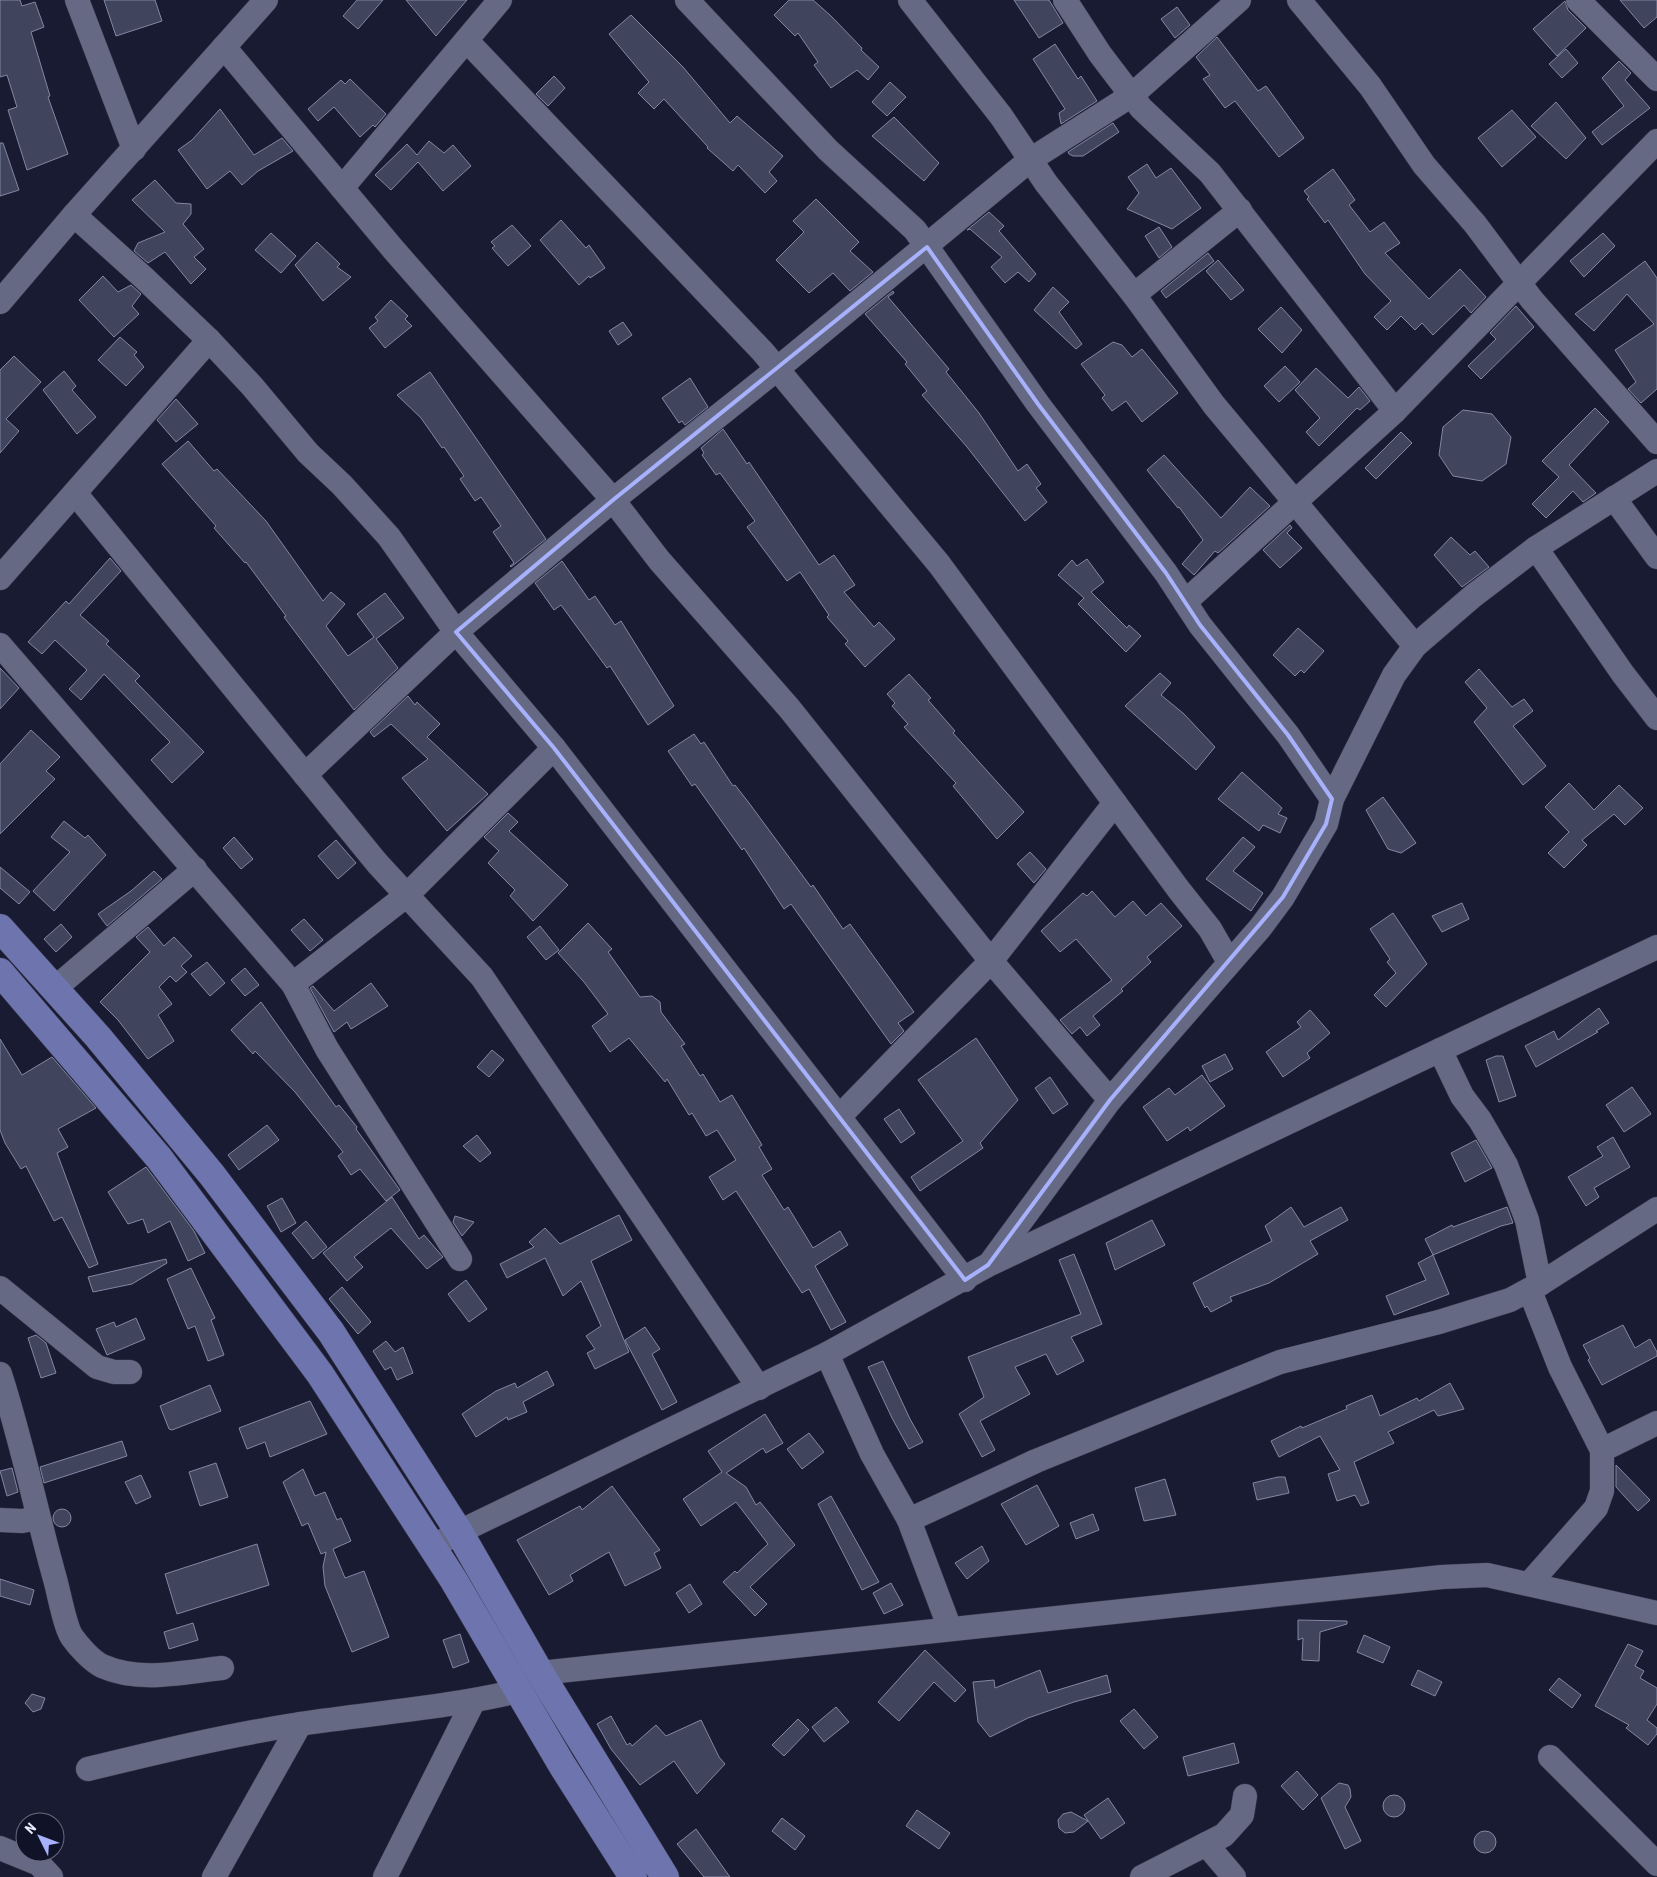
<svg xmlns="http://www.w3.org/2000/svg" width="1657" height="1877" viewBox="0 0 1657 1877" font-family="'Roboto Condensed',sans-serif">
	<rect width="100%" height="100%" fill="#191b32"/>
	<g fill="#40445d" stroke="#8287a4">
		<polygon points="0,0 20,0 22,6 35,2 44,27 31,32 50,96 48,97 68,154 27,170 8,110 17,107 7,75 0,77"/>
		<polygon points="104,0 155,0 162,21 116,36"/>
		<polygon points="357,0 383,0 358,29 343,16"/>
		<polygon points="406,0 467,0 436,36"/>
		<polygon points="789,0 813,0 831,16 862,48 861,50 879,67 868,80 857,70 831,88 814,65 818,62 798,33 795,36 774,15"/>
		<polygon points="1014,0 1049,0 1063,23 1039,38"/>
		<polygon points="1620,0 1657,0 1657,17 1644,28"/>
		<polygon points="1565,1 1568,10 1586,28 1557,56 1533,29"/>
		<polygon points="1177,7 1190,25 1175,38 1161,19"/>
		<polygon points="631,15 683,67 730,123 737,116 783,156 769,172 777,181 765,193 738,165 733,171 707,148 708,147 664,99 654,109 638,93 649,82 609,34"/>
		<polygon points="1217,37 1258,91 1266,86 1304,138 1279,157 1235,101 1225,108 1203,79 1210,75 1196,57"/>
		<polygon points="1055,44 1078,79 1081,76 1097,101 1061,124 1059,113 1065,109 1033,59"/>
		<polygon points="1566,49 1578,63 1562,78 1549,64"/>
		<polygon points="1619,61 1631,73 1625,80 1650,108 1602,145 1592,132 1624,106 1602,78"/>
		<polygon points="554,76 565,88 548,106 536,94"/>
		<polygon points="350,79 386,114 375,127 373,125 360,137 334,107 318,121 308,109 341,80 345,84"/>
		<polygon points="890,82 906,97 887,116 872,102"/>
		<polygon points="1556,102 1586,138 1566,159 1531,126"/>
		<polygon points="220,109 254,155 282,138 293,151 258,171 242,185 230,171 207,189 178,150 192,140"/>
		<polygon points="1512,110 1536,137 1502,167 1478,138"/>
		<polygon points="894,117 939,163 924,181 872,136"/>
		<polygon points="1113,123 1119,132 1083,156 1073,156 1069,154 1068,152"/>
		<polygon points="429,141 444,153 453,145 471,166 443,191 418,162 391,190 375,175 407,144 417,155"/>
		<polygon points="0,143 3,143 19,190 0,196"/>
		<polygon points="1147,164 1156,178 1171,168 1201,208 1172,229 1127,209 1139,193 1128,177"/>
		<polygon points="1333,169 1355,200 1349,205 1370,232 1384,222 1400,243 1385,253 1429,299 1460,269 1486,297 1471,313 1464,305 1433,335 1422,323 1415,330 1401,316 1387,330 1374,317 1391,301 1365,274 1328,220 1325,223 1307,199 1309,197 1304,191"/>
		<polygon points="155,180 176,203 191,204 191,214 183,224 204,249 194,257 206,269 191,284 165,252 148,263 134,251 138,243 165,232 132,200"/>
		<polygon points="816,199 859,242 850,251 873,272 850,291 833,273 809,293 776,260 804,232 793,221"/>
		<polygon points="989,212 1004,226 999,231 1036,274 1029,282 1018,272 1005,283 991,267 1002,257 970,229 967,230"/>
		<polygon points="561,220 586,248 589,245 605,268 590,278 589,276 579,285 540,240"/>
		<polygon points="512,225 531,246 508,266 492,248 495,246 491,242"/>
		<polygon points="1159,227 1172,247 1159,258 1145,236"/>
		<polygon points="271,233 296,256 281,273 255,250"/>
		<polygon points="1603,233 1615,246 1584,277 1570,261"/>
		<polygon points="317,242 340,264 337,267 351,277 323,301 295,265"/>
		<polygon points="1208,253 1214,261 1166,298 1161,291"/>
		<polygon points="1218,260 1244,290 1231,300 1206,271"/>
		<polygon points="1645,261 1657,278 1657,389 1641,403 1628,389 1636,382 1615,350 1654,324 1627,294 1594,331 1575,314"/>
		<polygon points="103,276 118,292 131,285 141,294 132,306 139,314 114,337 79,300"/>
		<polygon points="1053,287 1069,302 1059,312 1082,344 1076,349 1034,310"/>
		<polygon points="893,291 894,293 888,297 949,369 946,372 979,413 1018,471 1027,464 1041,484 1036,488 1047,502 1025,521 967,447 922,395 927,391 905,364 907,362 865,314"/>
		<polygon points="391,300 408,316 405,319 412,326 385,348 369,328 378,321 375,317"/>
		<polygon points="1516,306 1534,327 1481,379 1468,366 1496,339 1490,333"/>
		<polygon points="1281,307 1302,330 1282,353 1258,329"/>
		<polygon points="623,322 632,335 618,345 609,331"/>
		<polygon points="120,337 137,352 134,355 144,367 126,386 98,360"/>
		<polygon points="1113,342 1122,345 1132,357 1142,349 1178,393 1142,422 1126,401 1112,411 1102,398 1105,395 1081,364"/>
		<polygon points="14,356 41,382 6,419 19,431 0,453 0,370"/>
		<polygon points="1285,366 1300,382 1279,402 1264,386"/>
		<polygon points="1316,368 1348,398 1359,387 1370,401 1360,410 1357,408 1319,446 1306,432 1320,418 1295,390"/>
		<polygon points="64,371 76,386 72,390 96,417 77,434 43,390"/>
		<polygon points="430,372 546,539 511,567 510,566 514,563 493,532 501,526 481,497 475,501 460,479 464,476 444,447 442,448 421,418 397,395"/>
		<polygon points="690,378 708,407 685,425 682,421 679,423 662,398"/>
		<polygon points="176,399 198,424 176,442 157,420"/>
		<polygon points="1595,408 1609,422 1569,465 1596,493 1583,502 1573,491 1546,518 1532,504 1559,477 1542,461"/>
		<polygon points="1463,410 1492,414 1511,437 1506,464 1482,481 1453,476 1439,455 1443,427"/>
		<polygon points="723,429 747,464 749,462 819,565 834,555 855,585 844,592 874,627 879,622 895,639 865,667 845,644 848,641 827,617 829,615 800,572 787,581 747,527 755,521 720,473 716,475 702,455 704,453 701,448"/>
		<polygon points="1401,432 1412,443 1376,479 1365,468"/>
		<polygon points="188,441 214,471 217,469 266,521 323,601 331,592 345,604 326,626 348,656 374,637 357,614 385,593 404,618 376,639 398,668 354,710 284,617 286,616 246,562 245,563 214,528 216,526 162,464"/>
		<polygon points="1164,455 1221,518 1250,487 1270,506 1218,553 1215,551 1194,575 1182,564 1203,540 1179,507 1178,508 1147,470"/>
		<polygon points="1290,525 1292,528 1287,533 1302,548 1280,568 1263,550"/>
		<polygon points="1451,537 1470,555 1475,551 1489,567 1462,587 1434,555"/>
		<polygon points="110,558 121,571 80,615 109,641 106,644 140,676 135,681 204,752 172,783 151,760 170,742 104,674 81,700 69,689 87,670 55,640 42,654 28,642 66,601 69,604"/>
		<polygon points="1087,559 1104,582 1091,592 1127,628 1129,625 1141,636 1126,652 1078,604 1084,598 1058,575 1072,560 1077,566"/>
		<polygon points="562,561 589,600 595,596 615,625 621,621 674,706 648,725 610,666 607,668 561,605 554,610 535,583"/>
		<polygon points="1298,628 1324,651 1304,673 1301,670 1295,676 1273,655"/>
		<polygon points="0,668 19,688 0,709"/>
		<polygon points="1479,669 1512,707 1524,699 1533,711 1513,726 1546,766 1523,785 1474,722 1487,708 1465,682"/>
		<polygon points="1160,673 1171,683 1161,695 1184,714 1215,747 1196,770 1125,706"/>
		<polygon points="909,674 931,698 928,700 955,731 953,733 1024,812 997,839 953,786 956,783 904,727 908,724 892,706 895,703 887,694"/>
		<polygon points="408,696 415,705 417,702 440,724 427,737 488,794 447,831 402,778 428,759 391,724 374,737 370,732"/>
		<polygon points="31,730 60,757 46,771 55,779 0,834 0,764"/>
		<polygon points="694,734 701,744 704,742 733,786 735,785 749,803 811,887 813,885 843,929 850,924 914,1012 898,1023 904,1031 891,1044 791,904 784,909 744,848 742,850 695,784 692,786 668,751"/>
		<polygon points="1242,772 1282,808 1278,814 1287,818 1280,833 1263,825 1259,831 1218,799"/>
		<polygon points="1569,783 1594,810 1619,785 1643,808 1625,825 1614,814 1582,840 1587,845 1564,868 1548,853 1569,832 1545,807"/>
		<polygon points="1383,797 1416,843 1401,853 1388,849 1366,810"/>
		<polygon points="508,813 518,822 509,831 568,885 533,921 510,896 515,890 488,863 499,851 484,837"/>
		<polygon points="64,821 85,838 88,835 106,855 54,911 33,891 70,852 51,837"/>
		<polygon points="234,837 253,859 241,869 223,848"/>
		<polygon points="1243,837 1255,847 1233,871 1263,893 1251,911 1206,879"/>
		<polygon points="336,840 356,863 338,879 318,856"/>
		<polygon points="1030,852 1046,869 1034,883 1017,864"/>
		<polygon points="0,867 30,892 19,904 0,888"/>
		<polygon points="154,871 162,879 107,926 98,914 131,891"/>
		<polygon points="1092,891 1115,917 1133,901 1146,916 1161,903 1182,926 1147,957 1151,962 1121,989 1123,991 1093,1016 1100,1025 1087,1036 1080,1027 1072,1034 1060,1020 1112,980 1076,939 1060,952 1041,931 1083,893 1087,896"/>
		<polygon points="1462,903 1469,919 1442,932 1432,916"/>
		<polygon points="1393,913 1427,964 1386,1007 1374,995 1396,973 1387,962 1390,959 1370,929"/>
		<polygon points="304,919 323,940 310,951 291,930"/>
		<polygon points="588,923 612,949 608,952 640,997 652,996 660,1002 661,1012 685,1044 681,1046 700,1076 703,1074 720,1102 732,1095 762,1145 759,1147 772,1169 762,1175 784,1210 788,1207 813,1248 840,1231 848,1245 815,1266 846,1322 831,1330 809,1289 802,1293 736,1191 723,1200 709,1177 736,1160 717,1130 706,1136 692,1113 689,1115 667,1079 665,1082 629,1038 610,1052 592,1026 608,1014 584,982 558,953"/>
		<polygon points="61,924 72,937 56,952 44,939"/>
		<polygon points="540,926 559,950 546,960 527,937"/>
		<polygon points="148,927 164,946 174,937 192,956 181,966 187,972 176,982 170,976 159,987 172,1004 158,1015 174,1041 148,1059 118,1020 100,1002 150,952 136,937"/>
		<polygon points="207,962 225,983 210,996 191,974"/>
		<polygon points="245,968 259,985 245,996 231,980"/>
		<polygon points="371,983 388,1006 351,1029 347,1022 334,1032 310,988 313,986 334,1011"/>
		<polygon points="261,1002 336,1107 339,1105 357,1127 356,1129 400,1190 386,1201 360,1169 351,1175 338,1156 343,1152 295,1092 255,1051 253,1054 231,1030"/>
		<polygon points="1599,1008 1609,1023 1596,1031 1598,1032 1536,1067 1525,1046 1554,1031 1558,1040"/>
		<polygon points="1310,1010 1330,1033 1307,1053 1310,1058 1283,1077 1266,1052 1301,1027 1297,1022"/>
		<polygon points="976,1038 1018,1100 980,1143 983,1148 920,1191 911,1177 963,1141 918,1080"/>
		<polygon points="0,1039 22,1075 52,1057 96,1108 58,1129 68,1147 57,1153 98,1264 89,1268 62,1217 54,1221 26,1166 21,1169 5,1143 0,1130"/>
		<polygon points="492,1050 504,1060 489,1077 477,1067"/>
		<polygon points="1225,1054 1233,1069 1210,1082 1202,1066"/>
		<polygon points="1496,1056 1503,1056 1516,1096 1499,1102 1486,1060"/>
		<polygon points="1202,1075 1225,1106 1190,1131 1188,1127 1167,1141 1143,1107 1169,1088 1175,1095"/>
		<polygon points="1050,1077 1068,1104 1053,1114 1035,1088"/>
		<polygon points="1632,1087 1651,1114 1624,1132 1606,1105"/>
		<polygon points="899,1109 915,1133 901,1143 884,1119"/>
		<polygon points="267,1125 279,1140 239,1170 228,1155"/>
		<polygon points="477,1135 491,1153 480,1162 463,1146"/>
		<polygon points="1613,1137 1630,1167 1594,1188 1599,1197 1586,1206 1568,1177 1603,1156 1597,1147"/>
		<polygon points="1476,1140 1492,1168 1465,1182 1451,1153"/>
		<polygon points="146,1167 194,1231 205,1253 188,1261 170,1221 148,1233 143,1219 128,1224 108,1192"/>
		<polygon points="392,1197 419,1239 424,1235 443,1257 427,1269 391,1228 354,1257 363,1267 347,1281 323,1253"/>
		<polygon points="282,1198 296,1223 281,1232 267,1206"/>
		<polygon points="1291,1207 1304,1227 1341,1207 1348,1220 1310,1241 1318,1254 1269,1283 1230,1297 1232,1301 1211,1312 1207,1306 1205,1308 1193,1283 1272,1241 1265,1226"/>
		<polygon points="1507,1207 1513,1223 1501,1226 1433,1255 1425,1239 1452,1225 1453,1227"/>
		<polygon points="619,1215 632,1240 591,1261 629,1352 595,1369 587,1353 595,1349 586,1336 601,1326 581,1281 563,1296 545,1258 507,1278 500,1264 534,1247 529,1242 545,1228 560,1244"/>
		<polygon points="455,1216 474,1222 462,1236 453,1222"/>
		<polygon points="1152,1220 1165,1245 1115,1270 1106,1243"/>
		<polygon points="306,1221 327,1247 313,1259 292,1233"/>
		<polygon points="1074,1254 1102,1324 1071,1337 1084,1361 1057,1375 1046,1354 1015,1367 1030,1394 980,1421 995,1450 982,1457 959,1414 984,1397 968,1357 1081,1314 1059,1260"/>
		<polygon points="1433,1255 1449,1294 1394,1315 1386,1296 1426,1280 1418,1263"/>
		<polygon points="166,1259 167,1263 132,1284 93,1292 88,1277"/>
		<polygon points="191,1268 215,1318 211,1320 224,1355 208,1361 195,1326 188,1329 167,1279"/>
		<polygon points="466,1280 487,1309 469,1322 448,1294"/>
		<polygon points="342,1287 371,1322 358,1334 329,1299"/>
		<polygon points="136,1318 145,1339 107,1355 96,1329 114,1322 116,1327"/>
		<polygon points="1623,1325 1635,1348 1650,1339 1657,1352 1657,1356 1602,1385 1588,1360 1590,1358 1583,1345"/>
		<polygon points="645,1327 660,1349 652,1354 677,1402 662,1410 625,1340"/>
		<polygon points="36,1335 46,1343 56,1373 41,1378 28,1338"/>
		<polygon points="386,1341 395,1352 403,1347 413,1373 397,1380 391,1367 385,1370 373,1351"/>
		<polygon points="883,1361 910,1419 923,1442 909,1449 892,1418 868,1367"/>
		<polygon points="547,1371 554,1385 523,1402 527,1412 508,1420 507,1417 476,1437 462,1414 496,1391 515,1383 517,1388"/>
		<polygon points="1450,1383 1464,1409 1438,1416 1434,1410 1388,1432 1394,1443 1354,1462 1369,1503 1361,1506 1355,1495 1337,1501 1328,1474 1340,1470 1320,1436 1279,1457 1271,1441 1301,1426 1302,1428 1347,1409 1346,1406 1372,1395 1380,1416 1417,1398 1419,1401"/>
		<polygon points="210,1385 221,1411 172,1430 169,1429 160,1406"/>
		<polygon points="310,1401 327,1434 270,1457 265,1442 247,1449 239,1428"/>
		<polygon points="765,1414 783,1443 766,1453 763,1448 726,1473 746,1487 756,1505 760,1502 795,1545 750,1587 767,1604 755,1616 723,1582 735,1571 737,1573 768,1544 736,1502 701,1526 683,1499 722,1472 708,1451"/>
		<polygon points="809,1433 824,1452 802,1469 787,1449"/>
		<polygon points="122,1441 127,1456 44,1483 40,1467"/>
		<polygon points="216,1463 228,1497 200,1506 189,1472"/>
		<polygon points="1616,1465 1650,1500 1638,1511 1616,1487"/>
		<polygon points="12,1468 18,1492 7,1496 0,1471"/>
		<polygon points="303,1469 315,1496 325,1492 337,1520 341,1518 351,1541 333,1549 345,1578 364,1571 389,1637 352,1652 325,1586 323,1567 326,1552 321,1554 308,1523 302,1526 283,1482"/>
		<polygon points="141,1475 151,1497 136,1504 125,1482"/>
		<polygon points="1278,1477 1285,1477 1289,1493 1257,1500 1253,1483"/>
		<polygon points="1165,1479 1176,1515 1144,1521 1135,1488"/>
		<polygon points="1037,1485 1059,1526 1026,1545 1001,1504"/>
		<polygon points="612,1486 660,1550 654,1553 661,1568 625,1586 609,1552 570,1575 573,1581 549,1595 517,1540 580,1506 582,1510"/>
		<polygon points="831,1496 879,1582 862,1590 818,1504"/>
		<circle cx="62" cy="1518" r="9"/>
		<polygon points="1093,1514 1099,1530 1076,1539 1070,1523"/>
		<polygon points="257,1544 269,1585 177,1614 165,1574"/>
		<polygon points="982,1546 989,1561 967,1579 955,1563"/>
		<polygon points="0,1579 34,1590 30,1605 0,1596"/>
		<polygon points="891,1583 903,1605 884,1614 873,1593"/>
		<polygon points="690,1584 702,1604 689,1613 676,1593"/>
		<polygon points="1298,1620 1347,1621 1347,1624 1320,1632 1319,1661 1302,1660 1303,1638 1298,1640"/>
		<polygon points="193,1623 198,1640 169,1649 164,1632"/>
		<polygon points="460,1634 469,1662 453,1668 443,1640"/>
		<polygon points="1364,1635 1390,1647 1383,1663 1357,1652"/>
		<polygon points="1628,1644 1643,1651 1635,1666 1644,1671 1640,1678 1657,1688 1657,1704 1647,1720 1657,1728 1657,1734 1648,1745 1626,1728 1629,1725 1595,1706"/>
		<polygon points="925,1650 966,1690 955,1702 934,1682 899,1721 878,1702"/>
		<polygon points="1040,1670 1048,1693 1107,1675 1111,1692 1074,1702 1028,1718 990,1737 978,1722 973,1682 994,1680 995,1688"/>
		<polygon points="1418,1670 1442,1682 1435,1696 1411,1685"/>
		<polygon points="1559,1678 1581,1695 1572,1708 1549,1690"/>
		<polygon points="32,1694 45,1698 41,1709 33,1712 25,1703"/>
		<polygon points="836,1707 849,1722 824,1742 812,1727"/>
		<polygon points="1134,1709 1158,1737 1144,1749 1120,1721"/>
		<polygon points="611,1716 627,1745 630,1743 632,1746 656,1725 666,1736 701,1720 719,1757 725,1764 697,1794 674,1761 640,1785 611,1749 597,1724"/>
		<polygon points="798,1719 809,1730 784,1756 772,1745"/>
		<polygon points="1234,1743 1239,1763 1188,1776 1183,1757"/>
		<polygon points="1297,1771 1318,1795 1303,1810 1281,1786"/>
		<polygon points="1339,1783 1348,1785 1350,1789 1351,1797 1345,1807 1361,1841 1345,1849 1321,1798"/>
		<circle cx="1394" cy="1806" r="11"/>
		<polygon points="1108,1798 1125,1823 1101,1839 1084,1815"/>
		<polygon points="917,1810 950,1833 939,1849 906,1826"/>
		<polygon points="1071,1812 1088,1821 1074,1832 1065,1833 1059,1828 1058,1820 1063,1814"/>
		<polygon points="782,1818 805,1836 795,1850 772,1831"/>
		<polygon points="696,1829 720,1863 730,1877 704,1877 677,1844"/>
		<circle cx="1485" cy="1842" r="11"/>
	</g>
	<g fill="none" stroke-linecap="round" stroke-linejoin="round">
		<g stroke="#37384b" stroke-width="25">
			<g id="minor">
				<polyline points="77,0 134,149"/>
				<polyline points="687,0 828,150 915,230 1038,404 1166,573 1200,625 1288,735 1332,799"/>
				<polyline points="910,0 1001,116 1046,183 1134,295 1214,405 1415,646"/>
				<polyline points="1065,0 1100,54 1141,108 1210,173 1395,411"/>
				<polyline points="1299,0 1370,86 1424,165 1475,224 1532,300 1657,442"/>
				<polyline points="1578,0 1657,79"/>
				<polyline points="467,41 763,352 939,564 1179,890 1210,929 1229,962"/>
				<polyline points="224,47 393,249 613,500 659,560 789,708 991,961 1110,1100"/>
				<polyline points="342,188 500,0"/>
				<polyline points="74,215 144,278 209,340 252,386 308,453 342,485 389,537 456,632 554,748 965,1280"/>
				<polyline points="1134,295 1240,210"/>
				<polyline points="0,302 74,215 266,0"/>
				<polyline points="75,493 377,863 482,977 759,1388"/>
				<polyline points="1614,498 1657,557"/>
				<polyline points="1536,548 1623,674 1657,718"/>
				<polyline points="0,578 209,340"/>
				<polyline points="1185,602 1395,411 1657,141"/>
				<polyline points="0,645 293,984 327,1049 460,1259"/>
				<polyline points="305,775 456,632 613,500 777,369 1030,160 1132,95 1239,0"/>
				<polyline points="293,984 407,895 554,748"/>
				<polyline points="54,989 195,869"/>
				<polyline points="1440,1050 1462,1096 1480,1120 1506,1165 1527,1220 1540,1284"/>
				<polyline points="839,1117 991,961 1115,803"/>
				<polyline points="991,1262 1110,1100 1260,928 1283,897 1326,824 1332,799 1394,675 1415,646 1473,596 1536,548 1657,471"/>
				<polyline points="0,1288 97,1367 114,1372 130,1372"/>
				<polyline points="827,1354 872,1454 909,1520 950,1629"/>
				<path d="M 0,1374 C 22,1442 36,1511 55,1579 C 59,1593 65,1627 72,1637 C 79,1647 92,1661 102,1666 C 140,1683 183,1672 222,1668"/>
				<polyline points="1602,1450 1657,1423"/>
				<polyline points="0,1520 22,1521 38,1518"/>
				<polyline points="909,1520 1036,1461 1280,1362 1439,1322 1510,1300 1540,1284 1657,1209"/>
				<polyline points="432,1547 459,1532 827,1354 988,1265 1657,947"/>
				<polyline points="1529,1584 1596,1508 1602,1491 1602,1450 1560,1367 1530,1291"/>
				<polyline points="540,1673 1442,1577 1487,1575 1657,1613"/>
				<polyline points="1550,1757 1657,1864"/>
				<path d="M 88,1769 C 158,1752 228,1735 300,1724 C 373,1713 446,1708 518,1691"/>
				<polyline points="1206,1844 1234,1877"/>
				<polyline points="0,1848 39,1864 51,1877"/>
				<polyline points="214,1877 300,1724"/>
				<polyline points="385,1877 473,1702"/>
				<polyline points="1142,1877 1224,1835 1242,1815 1245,1796"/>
			</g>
		</g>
		<g stroke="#37384b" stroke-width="29">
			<g id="major">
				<polyline points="0,928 98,1037 212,1175 331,1332 459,1532 540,1673 665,1877"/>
				<polyline points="0,972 159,1158 320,1374 453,1579 562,1765 633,1877"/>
			</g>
		</g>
		<use href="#minor" stroke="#656984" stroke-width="24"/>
		<use href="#major" stroke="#6e74ad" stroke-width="28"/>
	</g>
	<path fill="none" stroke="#a7b1fc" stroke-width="4" stroke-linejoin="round" d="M 927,247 L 1038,404 L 1166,573 L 1200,625 L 1288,735 L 1332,799 L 1326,824 L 1283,897 L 1110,1100 L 988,1265 L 965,1280 L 554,748 L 456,632 L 613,500 Z"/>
	<g transform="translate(40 1837) rotate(312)"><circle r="24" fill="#101228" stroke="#67697d"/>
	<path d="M0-4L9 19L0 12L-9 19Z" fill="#a7b1fc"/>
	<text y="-8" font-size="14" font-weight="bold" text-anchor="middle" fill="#e9ecfc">N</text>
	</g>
</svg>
